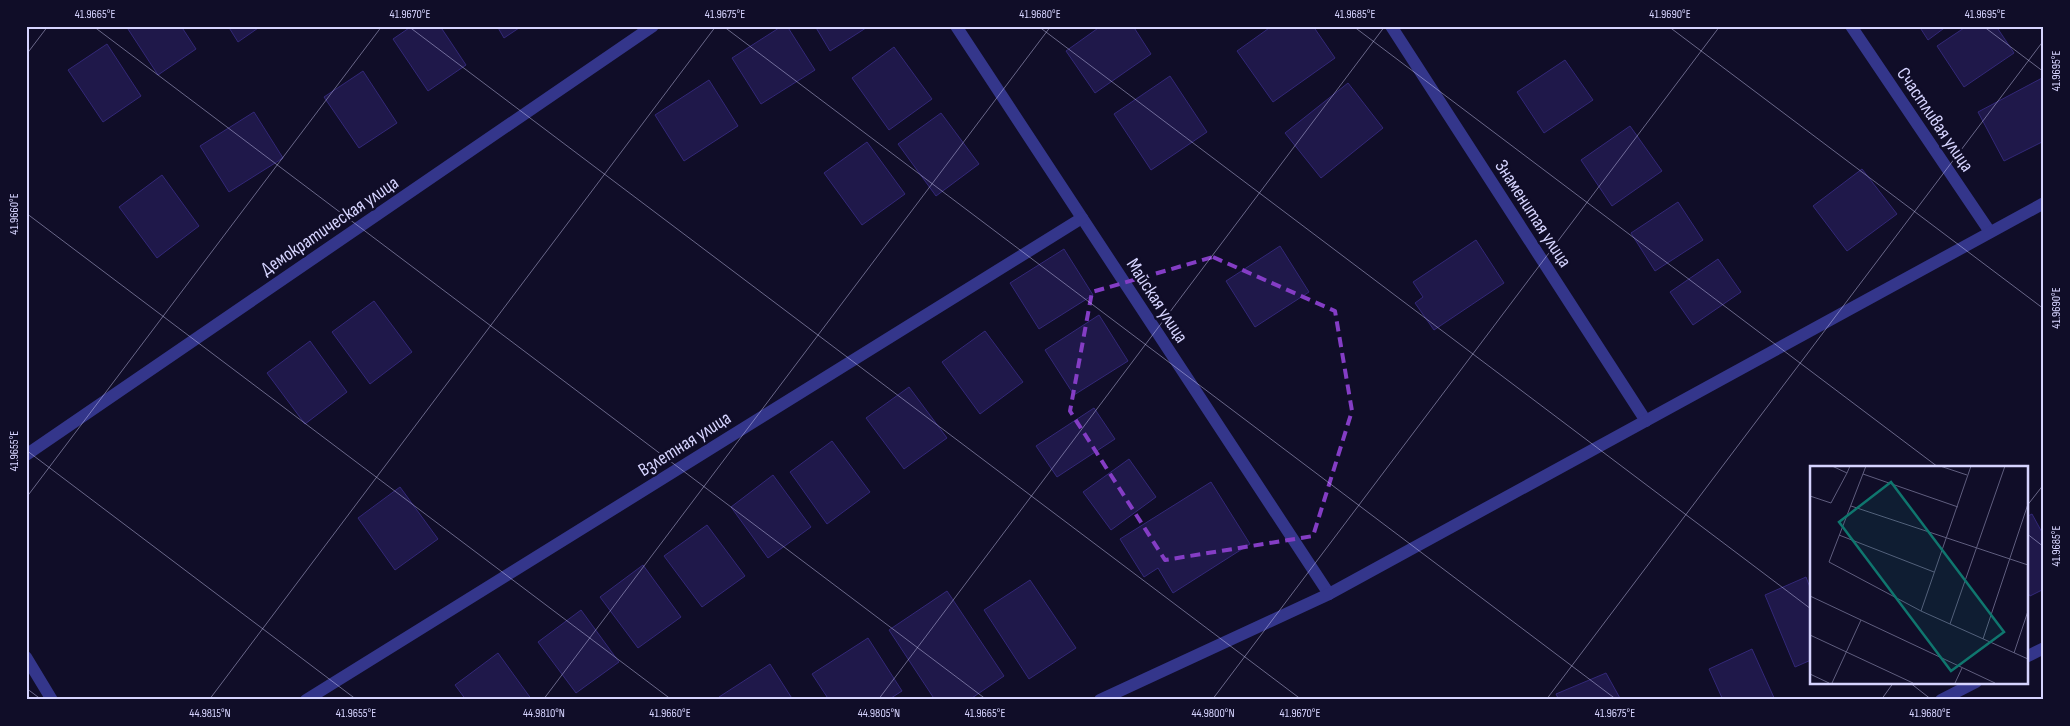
<svg xmlns="http://www.w3.org/2000/svg" width="2070" height="726" viewBox="0 0 2070 726" font-family="'Sofia Sans Condensed',sans-serif">
	<rect width="100%" height="100%" fill="#100d28"/>
	<g fill="#1f184a" stroke="#332878">
		<polygon points="126,26 181,26 196,49 158,75"/>
		<polygon points="228,26 261,26 238,42"/>
		<polygon points="412,26 440,26 466,65 428,91 393,39"/>
		<polygon points="497,26 522,26 504,38"/>
		<polygon points="782,26 787,26 815,70 761,104 732,58"/>
		<polygon points="815,26 869,26 830,51"/>
		<polygon points="1101,26 1133,26 1151,54 1095,93 1066,51"/>
		<polygon points="1272,26 1313,26 1335,58 1273,102 1237,51"/>
		<polygon points="1919,26 1947,26 1928,40"/>
		<polygon points="1967,26 1996,26 2014,53 1964,87 1937,46"/>
		<polygon points="107,44 141,96 103,122 68,70"/>
		<polygon points="894,47 932,99 889,130 852,78"/>
		<polygon points="1565,60 1593,100 1544,133 1517,92"/>
		<polygon points="363,71 397,123 359,148 324,97"/>
		<polygon points="1170,76 1207,132 1151,170 1114,114"/>
		<polygon points="2044,77 2044,141 2004,161 1978,112"/>
		<polygon points="709,80 738,126 684,161 655,115"/>
		<polygon points="1348,83 1383,128 1321,178 1285,133"/>
		<polygon points="254,112 283,158 229,192 200,146"/>
		<polygon points="941,113 979,164 936,196 898,144"/>
		<polygon points="1630,126 1662,171 1612,206 1581,160"/>
		<polygon points="867,142 905,194 862,225 824,173"/>
		<polygon points="1862,169 1897,214 1847,251 1813,206"/>
		<polygon points="162,175 199,226 157,258 119,207"/>
		<polygon points="1678,202 1703,240 1655,271 1631,233"/>
		<polygon points="1476,240 1504,283 1434,330 1415,303 1423,297 1413,282"/>
		<polygon points="1280,246 1309,292 1255,327 1226,281"/>
		<polygon points="1064,249 1093,295 1039,329 1010,283"/>
		<polygon points="1718,259 1741,292 1693,325 1670,292"/>
		<polygon points="374,301 412,352 370,384 332,332"/>
		<polygon points="1099,315 1128,361 1074,395 1045,350"/>
		<polygon points="985,331 1023,382 980,414 942,362"/>
		<polygon points="310,341 347,392 305,424 267,373"/>
		<polygon points="909,387 947,438 904,469 866,418"/>
		<polygon points="1094,408 1115,439 1057,477 1036,446"/>
		<polygon points="832,441 870,492 827,524 790,472"/>
		<polygon points="1129,459 1156,497 1111,530 1083,492"/>
		<polygon points="773,475 811,527 768,558 731,507"/>
		<polygon points="1211,482 1250,544 1173,593 1158,568 1144,577 1120,539"/>
		<polygon points="400,487 438,539 395,570 358,518"/>
		<polygon points="2032,514 2044,536 2044,589 2030,596 2026,590 2026,517"/>
		<polygon points="707,525 745,576 702,607 664,556"/>
		<polygon points="643,565 681,617 638,648 600,597"/>
		<polygon points="1806,577 1811,590 1811,660 1795,667 1765,595"/>
		<polygon points="1030,580 1076,648 1029,679 984,610"/>
		<polygon points="947,591 1004,676 969,700 935,700 889,630"/>
		<polygon points="581,610 619,662 576,693 538,642"/>
		<polygon points="868,638 902,691 888,700 829,700 812,674"/>
		<polygon points="1752,649 1775,700 1723,700 1709,669"/>
		<polygon points="498,653 532,700 466,700 455,685"/>
		<polygon points="770,664 793,700 721,700 719,697"/>
		<polygon points="1606,673 1621,700 1559,700 1556,694"/>
	</g>
	<g fill="none" stroke-linecap="round" stroke-linejoin="round">
		<g stroke="#34368b" stroke-width="12">
			<polyline points="956,26 1329,594"/>
			<polyline points="1391,26 1646,421"/>
			<polyline points="1851,26 1990,232"/>
			<polyline points="26,455 653,26"/>
			<polyline points="26,657 52,700"/>
			<polyline points="2026,657 2044,648"/>
			<polyline points="306,700 1082,218"/>
			<polyline points="1100,700 1329,594 2044,203"/>
			<polyline points="1941,700 1976,682"/>
		</g>
	</g>
	<path fill="none" stroke="#843dc5" stroke-width="4" stroke-dasharray="10 6" stroke-linejoin="round" d="M 1213,257 L 1335,311 L 1352,411 L 1313,536 L 1165,560 L 1070,411 L 1092,292 Z"/>
	<path fill="none" stroke="#d6d4ff" stroke-width="1" stroke-opacity="0.45" d="M 93,26 L 987,700M 408,26 L 1302,700M 723,26 L 1617,700M 1038,26 L 1811,609M 1353,26 L 1938,467M 1668,26 L 2044,309M 1983,26 L 2044,72M 26,55 L 48,26M 26,213 L 672,700M 26,450 L 357,700M 26,498 L 382,26M 2026,507 L 2044,484M 2026,533 L 2044,547M 1909,682 L 1932,700M 26,688 L 42,700M 209,700 L 716,26M 543,700 L 1051,26M 878,700 L 1385,26M 1212,700 L 1720,26M 1546,700 L 2044,40M 1881,700 L 1894,682"/>
	<g text-anchor="middle" stroke-width="5" stroke-linejoin="round" paint-order="stroke">
		<g font-size="19" fill="#d6d4ff" stroke="#100d28">
			<text transform="translate(1936 119) rotate(56)" y="7">Счастливая улица</text>
			<text transform="translate(1534 213) rotate(57)" y="7">Знаменитая улица</text>
			<text transform="translate(329 225) rotate(-34)" y="7">Демократическая улица</text>
			<text transform="translate(1158 300) rotate(57)" y="7">Майская улица</text>
			<text transform="translate(684 443) rotate(-32)" y="7">Взлетная улица</text>
		</g>
	</g>
	<g transform="translate(1810 466)">
		<rect width="218" height="218" fill="#100d28"/>
		<path fill="none" stroke="#5f5d7e" stroke-width="1" d="M 22,0 L 37,7 L 40,0M 56,0 L 19,96 L 111,145 L 218,193M 130,0 L 157,9M 53,8 L 148,41M 0,30 L 21,37 L 37,7M 41,40 L 218,99M 29,69 L 124,106M 0,130 L 185,217M 111,145 L 161,0M 140,158 L 195,0M 0,169 L 103,217M 173,173 L 218,38M 204,187 L 218,145M 0,208 L 19,217M 22,217 L 51,154M 145,217 L 152,202"/>
		<path fill="#0f766e" fill-opacity="0.15" stroke="#0f766e" stroke-width="2.5" d="M 81,16 L 194,166 L 141,205 L 29,56 Z"/>
		<rect width="218" height="218" fill="none" stroke="#d6d4ff" stroke-width="2.5"/>
	</g>
	<rect width="2070" height="726" fill="none" stroke="#100d28" stroke-width="55"/>
	<rect x="28" y="28" width="2014" height="670" fill="none" stroke="#d6d4ff" stroke-width="2"/>
	<g font-size="12" text-anchor="middle" fill="#d6d4ff">
		<text x="95" y="18">41.9665°E</text>
		<text x="410" y="18">41.9670°E</text>
		<text x="725" y="18">41.9675°E</text>
		<text x="1040" y="18">41.9680°E</text>
		<text x="1355" y="18">41.9685°E</text>
		<text x="1670" y="18">41.9690°E</text>
		<text x="1985" y="18">41.9695°E</text>
		<text transform="translate(2056 71) rotate(-90)" y="4">41.9695°E</text>
		<text transform="translate(14 214) rotate(-90)" y="4">41.9660°E</text>
		<text transform="translate(2056 308) rotate(-90)" y="4">41.9690°E</text>
		<text transform="translate(14 451) rotate(-90)" y="4">41.9655°E</text>
		<text transform="translate(2056 546) rotate(-90)" y="4">41.9685°E</text>
		<text x="210" y="717">44.9815°N</text>
		<text x="356" y="717">41.9655°E</text>
		<text x="544" y="717">44.9810°N</text>
		<text x="670" y="717">41.9660°E</text>
		<text x="879" y="717">44.9805°N</text>
		<text x="985" y="717">41.9665°E</text>
		<text x="1213" y="717">44.9800°N</text>
		<text x="1300" y="717">41.9670°E</text>
		<text x="1615" y="717">41.9675°E</text>
		<text x="1930" y="717">41.9680°E</text>
	</g>
</svg>
